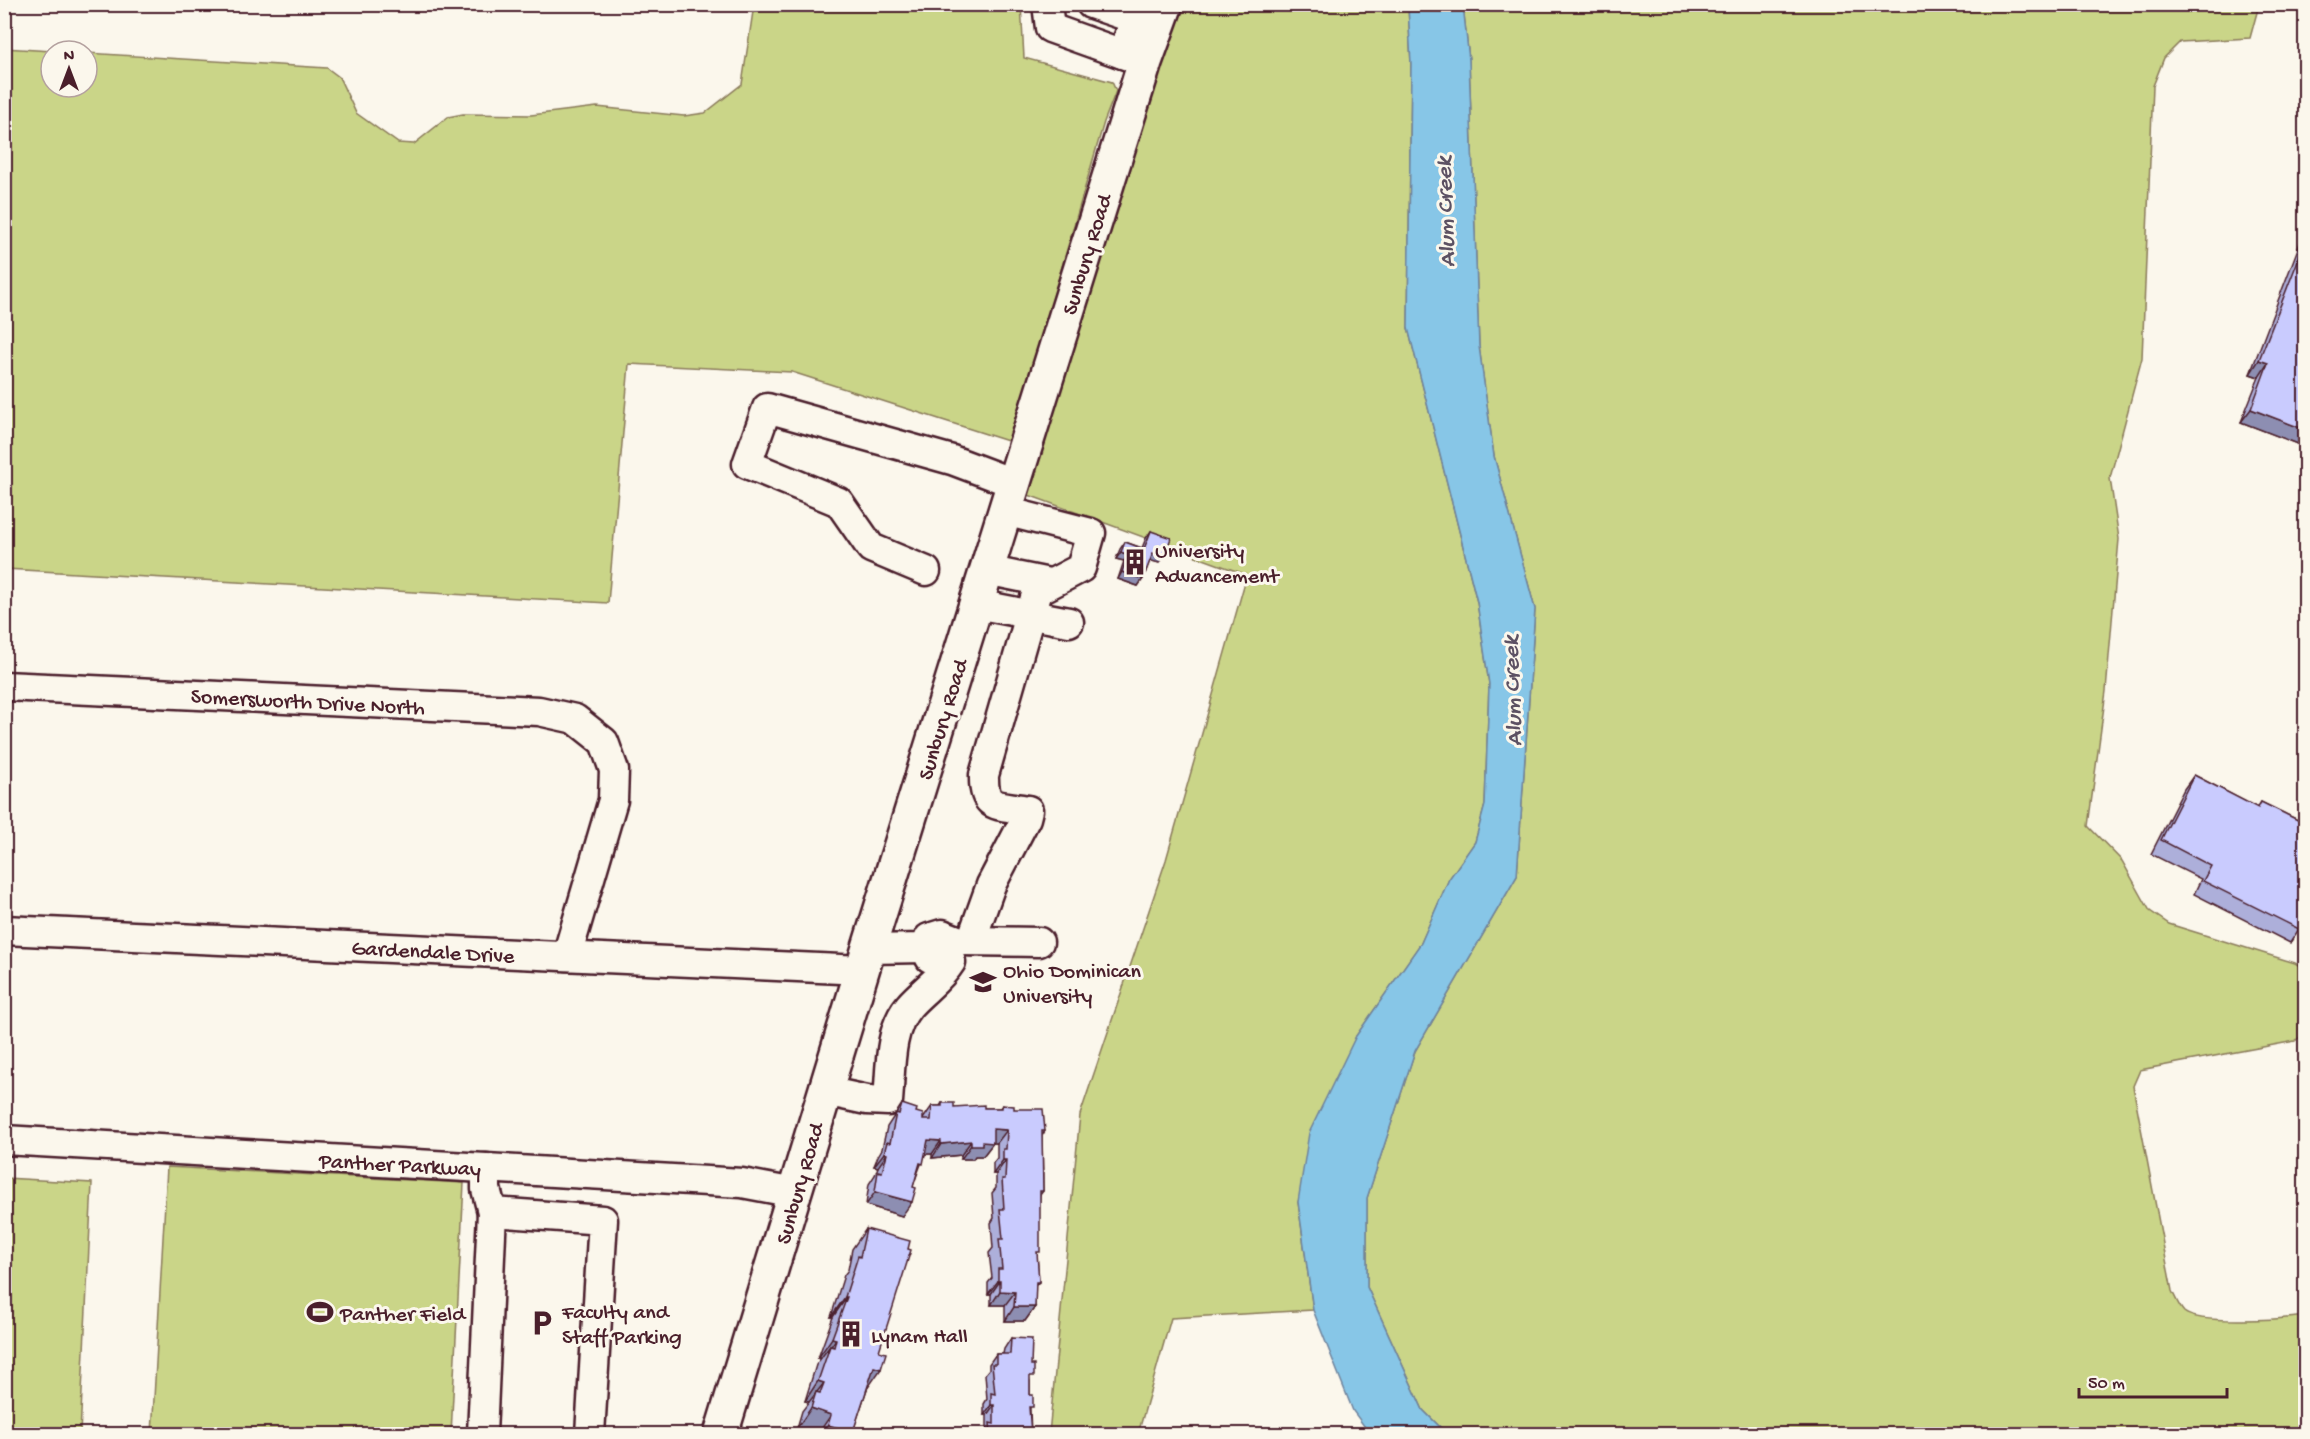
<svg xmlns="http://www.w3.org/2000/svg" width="2310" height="1439" viewBox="0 0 2310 1439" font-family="'Gochi Hand',sans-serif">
	<rect width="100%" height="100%" fill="#fbf7ec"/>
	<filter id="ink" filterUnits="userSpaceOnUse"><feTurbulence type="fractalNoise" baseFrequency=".0167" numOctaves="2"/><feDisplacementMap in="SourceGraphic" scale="12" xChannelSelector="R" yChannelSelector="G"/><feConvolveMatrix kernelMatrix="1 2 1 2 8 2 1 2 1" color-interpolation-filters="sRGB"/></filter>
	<g filter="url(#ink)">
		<g fill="#cad588" stroke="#8a7a5a" stroke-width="1.5">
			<polygon points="1021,4 1024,58 1112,82 1116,91 1104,122 1011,442 792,372 629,364 608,603 5,569 4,48 52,51 51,87 87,87 87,53 327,68 339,77 356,113 398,143 414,144 448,117 463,114 531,115 597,107 684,116 705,113 742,84 754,5"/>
			<polygon points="1179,5 1408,5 1411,64 1408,328 1477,602 1489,684 1485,805 1475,842 1449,879 1421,943 1356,1036 1298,1202 1313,1310 1171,1318 1138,1434 1049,1434 1080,1115 1166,860 1247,575 1023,493 1146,102 1153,93"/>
			<path d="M 1463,5 L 2259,5 L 2250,38 L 2180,42 L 2164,58 L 2153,86 L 2142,358 L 2110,478 L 2119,539 L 2106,691 L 2088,826 L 2122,861 L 2150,911 L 2169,924 L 2295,963 L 2305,969 L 2305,1033 L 2295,1041 L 2140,1070 L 2133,1086 L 2172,1291 C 2175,1297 2179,1307 2184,1312 C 2199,1325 2284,1319 2305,1316 L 2305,1434 L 1447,1434 L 1423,1410 L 1367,1287 L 1367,1198 L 1415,1051 L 1517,876 L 1535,609 L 1494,456 L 1479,346 L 1469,60 Z"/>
			<polygon points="167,1167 464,1183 451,1434 152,1434"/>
			<polygon points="5,1178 92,1183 80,1434 5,1434"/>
		</g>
		<polygon fill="#87c6e7" stroke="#6f839c" stroke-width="1.5" points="1408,5 1463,5 1469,60 1479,346 1494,456 1535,609 1517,876 1415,1051 1367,1198 1367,1287 1423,1410 1447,1434 1370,1434 1353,1411 1313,1310 1298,1202 1309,1133 1356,1036 1421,943 1449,879 1475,842 1485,805 1489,684 1477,602 1408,328 1411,64"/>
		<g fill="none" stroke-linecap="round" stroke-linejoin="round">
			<g stroke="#4a1f2b" stroke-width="33">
				<g id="minor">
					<polyline points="1047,4 1050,28 1145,62"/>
					<polyline points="1091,4 1135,19 1123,54"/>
					<polyline points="986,570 1049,583"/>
					<polyline points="926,571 871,548 839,502 747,464 767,408 952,460 1013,483"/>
					<polyline points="976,604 1069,622"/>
					<polyline points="4,686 539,711 575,719 604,742 614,770 613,800 567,956"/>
					<polyline points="4,930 862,970"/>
					<path d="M 971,941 L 991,885 L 1026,818 L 1028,810 C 998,804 983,811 984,775 L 1037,591 L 1081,568 L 1091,533 L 1005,511"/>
					<polyline points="868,949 925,948 929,938 942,934 960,941 1039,942"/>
					<path d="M 825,1091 L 867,1100 L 888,1101 C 891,1071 888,1031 909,1006 C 922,991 940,980 951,962 L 930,958 L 925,948"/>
					<polyline points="4,1140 742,1183 795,1193"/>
					<polyline points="492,1212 603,1220 590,1434"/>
					<polyline points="482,1434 492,1212 486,1189 486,1168"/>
				</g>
			</g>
			<g stroke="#4a1f2b" stroke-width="38">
				<polyline id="major" points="721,1434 871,941 1145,62 1166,4"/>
			</g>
			<use href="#minor" stroke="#fbf7ec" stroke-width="28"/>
			<use href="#major" stroke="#fbf7ec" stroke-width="33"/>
		</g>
		<g fill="#adafda" stroke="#4a1f2b" stroke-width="1.5">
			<polygon points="2306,236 2306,447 2241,422 2259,377 2250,374 2300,243"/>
			<polygon points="1151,531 1164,557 1159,563 1150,560 1143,579 1138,586 1118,579 1124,561 1116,559 1120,549 1125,542 1142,548 1146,538"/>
			<polygon points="2194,775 2257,808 2261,802 2306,824 2306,932 2299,929 2290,943 2194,894 2201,879 2151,854 2184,789"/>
			<polygon points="942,1103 954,1107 984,1108 1000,1108 1002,1105 1014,1109 1045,1131 1042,1136 1043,1191 1040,1195 1037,1256 1039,1282 1035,1286 1035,1307 1025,1321 1005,1321 1005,1305 991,1305 991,1294 988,1294 988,1283 992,1278 989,1253 993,1248 991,1223 994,1218 992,1193 996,1188 996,1174 993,1174 993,1163 997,1158 997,1143 993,1143 983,1156 975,1156 973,1159 961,1159 961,1155 932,1158 932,1154 925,1154 918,1172 902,1216 866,1205 869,1184 875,1175 878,1167 874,1166 878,1156 882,1149 887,1127 902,1104 916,1112 923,1119 932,1106 940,1106"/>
			<polygon points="866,1229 879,1351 867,1389 852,1434 817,1434 797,1428 802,1411 809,1402 805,1401 816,1365 821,1358 818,1358 833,1317 831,1317 844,1275 848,1270 852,1249"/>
			<polygon points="1011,1338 1030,1381 1030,1411 1031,1434 983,1434 987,1429 987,1415 984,1415 984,1404 987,1399 985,1374 989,1369 989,1364 996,1354 1003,1354 1004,1349"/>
		</g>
		<g fill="#8d8eb2" stroke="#4a1f2b" stroke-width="1.5">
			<polygon points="2259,360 2268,363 2259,377 2250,374"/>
			<polygon points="2251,409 2306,430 2306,447 2241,422"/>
			<polygon points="1121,552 1128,555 1124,561 1116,559"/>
			<polygon points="1153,553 1164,557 1159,563 1148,560"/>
			<polygon points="1122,572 1143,579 1138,586 1118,579"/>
			<polygon points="993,1129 1007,1130 997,1143 993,1143 983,1156 975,1156 973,1159 961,1159 971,1145"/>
			<polygon points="928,1140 941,1141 932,1154 918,1154"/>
			<polygon points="971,1141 961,1155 932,1158 941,1144"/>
			<polygon points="884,1153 887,1154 878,1167 874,1166"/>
			<polygon points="1003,1160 1006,1160 996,1174 993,1174"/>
			<polygon points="875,1192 912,1202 902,1216 866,1205"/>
			<polygon points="998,1281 1000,1281 991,1294 988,1294"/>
			<polygon points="1000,1291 1015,1292 1005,1305 991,1305"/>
			<polygon points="845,1297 847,1297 833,1317 831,1317"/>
			<polygon points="1014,1307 1035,1307 1025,1321 1005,1321"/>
			<polygon points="832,1338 836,1339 828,1351 830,1346 821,1358 818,1358"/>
			<polygon points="874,1367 881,1369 867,1389 860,1387"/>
			<polygon points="818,1381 824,1383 809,1402 805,1401"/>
			<polygon points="991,1405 994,1405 987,1415 984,1415"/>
			<polygon points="811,1408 831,1415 818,1434 797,1428"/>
			<polygon points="828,1425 853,1432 852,1434 821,1434"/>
		</g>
		<g fill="#c9cbfe" stroke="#4a1f2b" stroke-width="1.5">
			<polygon points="2306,240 2306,430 2251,409 2268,363 2259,360"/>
			<polygon points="1151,531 1171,538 1164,557 1153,553 1143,579 1122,572 1128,555 1121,552 1125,542 1144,549"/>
			<polygon points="2194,775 2258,808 2261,802 2306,824 2306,917 2299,929 2203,881 2211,866 2161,840"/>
			<polygon points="942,1103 954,1103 954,1107 984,1105 984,1108 1002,1108 1002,1105 1014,1106 1014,1109 1043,1109 1045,1131 1042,1131 1043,1191 1040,1191 1040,1252 1037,1252 1039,1282 1036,1282 1035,1307 1014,1307 1015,1292 1000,1291 1000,1281 998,1281 998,1269 1002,1269 999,1239 1003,1239 1000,1209 1004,1209 1002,1179 1005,1179 1006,1160 1003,1160 1003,1149 1006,1149 1007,1130 993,1129 993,1143 982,1142 982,1145 971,1145 971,1141 941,1144 941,1141 928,1140 923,1164 920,1163 913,1187 916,1188 912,1202 875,1192 878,1171 882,1172 887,1154 884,1153 887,1142 890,1143 896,1113 899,1114 902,1104 917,1109 916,1112 923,1114 923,1120 931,1120 932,1106 942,1106"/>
			<polygon points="866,1229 910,1241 908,1249 911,1250 879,1351 886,1353 881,1369 874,1367 853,1432 828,1425 831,1415 811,1408 816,1392 820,1393 824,1383 818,1381 830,1346 834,1347 836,1339 832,1338 847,1297 845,1297 858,1256 860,1257"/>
			<polygon points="1011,1338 1032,1339 1031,1365 1034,1365 1034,1376 1030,1376 1030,1395 1033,1395 1033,1407 1029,1407 1031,1434 991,1434 990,1423 994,1424 994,1405 991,1405 991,1393 995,1394 992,1364 996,1364 996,1354 1010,1354"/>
		</g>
	</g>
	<defs>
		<g id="building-bare" transform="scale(2.07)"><path d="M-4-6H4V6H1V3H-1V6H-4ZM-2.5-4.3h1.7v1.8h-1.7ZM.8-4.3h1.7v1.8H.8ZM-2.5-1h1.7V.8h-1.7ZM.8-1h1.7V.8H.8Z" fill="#4a1f2b" stroke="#fbf7ec" stroke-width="2.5" paint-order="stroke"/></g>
		<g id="university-bare" transform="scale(2.07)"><path d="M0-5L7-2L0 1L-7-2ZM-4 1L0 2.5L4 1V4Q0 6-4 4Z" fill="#4a1f2b" stroke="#fbf7ec" stroke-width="2.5" paint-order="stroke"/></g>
		<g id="stadium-bare" transform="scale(2.07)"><path d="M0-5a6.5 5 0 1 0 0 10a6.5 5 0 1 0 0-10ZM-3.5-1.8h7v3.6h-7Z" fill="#4a1f2b" stroke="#fbf7ec" stroke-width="2.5" paint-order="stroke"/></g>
		<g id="parking-bare" transform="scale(2.07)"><path d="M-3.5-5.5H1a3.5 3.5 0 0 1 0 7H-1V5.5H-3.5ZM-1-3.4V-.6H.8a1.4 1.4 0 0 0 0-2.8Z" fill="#4a1f2b" stroke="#fbf7ec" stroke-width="2.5" paint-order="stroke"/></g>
	</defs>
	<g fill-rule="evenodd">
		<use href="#building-bare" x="1135" y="562"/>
		<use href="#university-bare" x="983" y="982"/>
		<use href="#stadium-bare" x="320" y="1312"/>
		<use href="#parking-bare" x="542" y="1323"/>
		<use href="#building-bare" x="851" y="1334"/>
	</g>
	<g text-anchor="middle" stroke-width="6" stroke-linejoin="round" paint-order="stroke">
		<g font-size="22" fill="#4a1f2b" stroke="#fbf7ec">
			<text transform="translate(1085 254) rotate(-73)" y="8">Sunbury Road</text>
			<text transform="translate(308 700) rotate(3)" y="8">Somersworth Drive North</text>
			<text transform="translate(941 719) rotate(-73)" y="8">Sunbury Road</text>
			<text transform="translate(433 950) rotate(3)" y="8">Gardendale Drive</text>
			<text transform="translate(400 1163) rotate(3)" y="8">Panther Parkway</text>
			<text transform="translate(798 1183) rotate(-74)" y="8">Sunbury Road</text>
		</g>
		<g font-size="22" fill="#4a1f2b" stroke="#fbf7ec" text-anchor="start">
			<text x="1155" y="557">University<tspan x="1155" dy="25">Advancement</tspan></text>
			<text x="1003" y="977">Ohio Dominican<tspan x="1003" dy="25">University</tspan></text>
			<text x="562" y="1318">Faculty and<tspan x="562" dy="25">Staff Parking</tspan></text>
			<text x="340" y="1320">Panther Field</text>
			<text x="871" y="1342">Lynam Hall</text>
		</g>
		<g font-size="24" font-style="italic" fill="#5c5163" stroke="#fbf7ec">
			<text transform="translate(1444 212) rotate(-92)" y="8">Alum Creek</text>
			<text transform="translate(1511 691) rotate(-92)" y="8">Alum Creek</text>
		</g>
	</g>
	<rect width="2310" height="1439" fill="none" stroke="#fbf7ec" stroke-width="24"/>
	<rect x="12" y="12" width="2286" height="1415" fill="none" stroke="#4a1f2b" stroke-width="2" filter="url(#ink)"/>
	<g transform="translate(69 69)"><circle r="28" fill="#fbf7ec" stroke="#b4a19f" stroke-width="1.5"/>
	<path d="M0-4.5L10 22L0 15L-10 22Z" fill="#4a1f2b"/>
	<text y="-9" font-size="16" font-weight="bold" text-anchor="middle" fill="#4a1f2b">N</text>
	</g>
	<path d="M2079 1388v9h148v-9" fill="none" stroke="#4a1f2b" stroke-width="3"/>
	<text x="2088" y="1388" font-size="18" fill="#4a1f2b" stroke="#fbf7ec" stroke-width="4.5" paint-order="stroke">50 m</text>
</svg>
